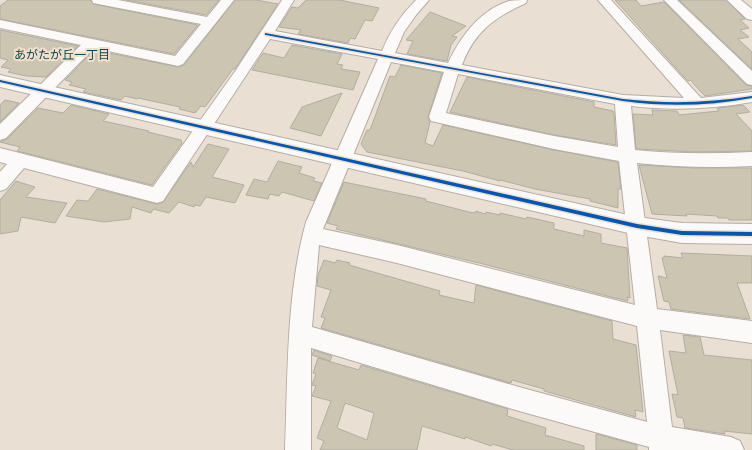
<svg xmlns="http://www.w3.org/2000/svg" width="752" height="450" viewBox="0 0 752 450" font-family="Cabin,'Noto Sans JP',sans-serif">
	<rect width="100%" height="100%" fill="#e9dfd3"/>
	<g fill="#cbc5b1" stroke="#b2ada3" fill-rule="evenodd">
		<polygon points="8,0 91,0 93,4 198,25 174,54 0,19 0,6"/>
		<polygon points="126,0 219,0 206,15"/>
		<polygon points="235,0 256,0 278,4 235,69 233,69 205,107 201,106 195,113 179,109 180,107 138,98 137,99 125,96 121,100 83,92 86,89 69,85 72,82 65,80 94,50 178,67 184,65"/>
		<polygon points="306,0 340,0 379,8 372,21 365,20 355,39 350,38 348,43 298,34 301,30 279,27 292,7 298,8"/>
		<polygon points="615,0 636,0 641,6 664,2 746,85 752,86 752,89 705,96 690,80 688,81 684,77"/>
		<polygon points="679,0 726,0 745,19 740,20 749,28 740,30 749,37 738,39 752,52 752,69"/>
		<polygon points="430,12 466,26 452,36 457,37 451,45 447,61 407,54 413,41 406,40"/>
		<polygon points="0,30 78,46 46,77 26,76 8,72 11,69 1,67 8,60 0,58"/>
		<polygon points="292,45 342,54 337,64 343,65 341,69 360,72 353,90 252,70 263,53 284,58"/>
		<polygon points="401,65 442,73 428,117 430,122 425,143 433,146 443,125 554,150 618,162 621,189 618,189 618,208 590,201 590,199 535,189 500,180 500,181 463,171 367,152 361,144 367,130 370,130 390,76 395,77"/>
		<polygon points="467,77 594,102 594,107 613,111 614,113 616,145 554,135 450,112"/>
		<polygon points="342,93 321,136 290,128 302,107"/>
		<polygon points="5,100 19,103 0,122 0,105"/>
		<polygon points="71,105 109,114 103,121 149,131 148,132 181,140 182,143 152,185 17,151 20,147 0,142 7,139 38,108 63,113"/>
		<polygon points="743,105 750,112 736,114 752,131 752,151 694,152 636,149 633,114 653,115 652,110 677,111 679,115 719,111 717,108"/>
		<polygon points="208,144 229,149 212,177 244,185 235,203 206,197 200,206 195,205 194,207 179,202 169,213 153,209 151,213 132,207 130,219 104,222 66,216 77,200 88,201 97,189 157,204 163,202 191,162 193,167"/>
		<polygon points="278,161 302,167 299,173 315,178 313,181 322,183 314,201 282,192 279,196 270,194 268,199 246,195 254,179 267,182"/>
		<polygon points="639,165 694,168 752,168 752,220 729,220 728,218 718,218 717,216 686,214 687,216 652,214"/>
		<polygon points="16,181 35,187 26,197 67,203 55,223 21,217 18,231 0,234 0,200"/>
		<polygon points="344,182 426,199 426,201 469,212 475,213 476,211 485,214 486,212 500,215 500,213 526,219 527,217 554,223 554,229 584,236 584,230 601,234 601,243 627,248 630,298 627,297 628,301 611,297 479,263 336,229 338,226 327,223"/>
		<polygon points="681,253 752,256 752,283 737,283 750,319 671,309 669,302 664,301 658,276 667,278 662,258 664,258 664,256 683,258"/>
		<polygon points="324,260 335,263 337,260 350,263 349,265 440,291 439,295 474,303 476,285 612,321 613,339 636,345 643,412 635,410 636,417 544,391 544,389 512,380 511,383 321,328 325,318 321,317 331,290 317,286 318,275"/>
		<polygon points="683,335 700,337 704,355 752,360 752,434 724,431 725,434 685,428 683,418 677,417 672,394 678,395 669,351 686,353"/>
		<polygon points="314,350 332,356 330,361 312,355"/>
		<path d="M 318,358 L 359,370 L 361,365 L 508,409 L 507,416 L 546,428 L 545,435 L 584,446 L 584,450 L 513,450 L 492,444 L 491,446 L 465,437 L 465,439 L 422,426 L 417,450 L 320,450 L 324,441 L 317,438 L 331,401 L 312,396 L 316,386 L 312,385 L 316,374 L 313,373 ZM 345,403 L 374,413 L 367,440 L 337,428 Z"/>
		<polygon points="596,434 637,445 637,450 596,450"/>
	</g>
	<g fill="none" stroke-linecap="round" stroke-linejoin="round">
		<g stroke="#b5ada4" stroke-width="2">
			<g id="street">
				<polygon points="92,0 118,0 207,17 221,0 234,0 183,64 178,66 94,48 6,138 0,140 0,124 81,45 0,28 0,20 175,56 201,24 98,4 93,3"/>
				<path d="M 282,0 L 294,0 L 275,31 L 382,51 C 390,31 401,15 416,0 L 429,0 L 416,15 L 404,32 L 395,53 L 448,63 C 461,36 480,10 509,1 C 514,0 522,0 527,0 L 526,3 C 495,17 474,32 462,65 L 623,95 L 684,98 L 598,0 L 611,0 L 701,98 L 752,92 L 752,102 C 712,109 672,111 631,106 L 635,150 C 674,154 713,154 752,152 L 752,166 C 713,168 676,167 637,163 L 657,309 L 752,321 L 752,343 L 660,330 L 672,427 L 731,437 L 740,441 L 744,450 L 649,450 L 649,447 L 519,411 L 311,348 L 311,450 L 285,450 C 288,374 286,295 306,222 L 378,59 L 270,39 L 163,201 L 157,203 L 24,168 L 6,189 L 0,191 L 0,172 L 7,164 L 0,162 L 0,148 L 153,187 L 236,70 ZM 391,62 L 444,72 L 429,117 L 431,121 L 554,149 L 619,161 L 635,305 L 397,245 L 323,229 ZM 458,74 L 615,104 L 618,147 L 554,136 L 446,113 ZM 319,245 L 397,263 L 637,326 L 647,422 L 519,387 L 312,327 Z"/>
				<polygon points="664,0 677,0 752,71 752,85 747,84"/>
				<polygon points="727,0 741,0 752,9 752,20 747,19"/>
			</g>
		</g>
		<g stroke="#b5ada4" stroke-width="2">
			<polygon id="secondary" points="0,75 637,217 682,223 752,224 752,244 682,243 637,235 0,87"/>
		</g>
		<use href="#street" fill="#fcfaf8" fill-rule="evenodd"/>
		<use href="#secondary" fill="#fcfaf8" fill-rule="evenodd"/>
		<g stroke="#f1e0cb" stroke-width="3">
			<g id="cycleway">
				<path d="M 265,33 L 623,99 C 667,104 708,103 752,96 L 752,98 C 708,106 667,107 623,101 L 266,35 L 265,35 Z"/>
				<polygon points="0,80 637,224 682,231 752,232 752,236 682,235 637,228 0,82"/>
			</g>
		</g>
		<use href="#cycleway" fill="#0057b8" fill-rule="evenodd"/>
	</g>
	<g text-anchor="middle" stroke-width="4" stroke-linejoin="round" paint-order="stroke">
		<g font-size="12" fill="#094651" stroke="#f1e0cb">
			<text x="62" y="59">あがたが丘一丁目</text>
		</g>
	</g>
</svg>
